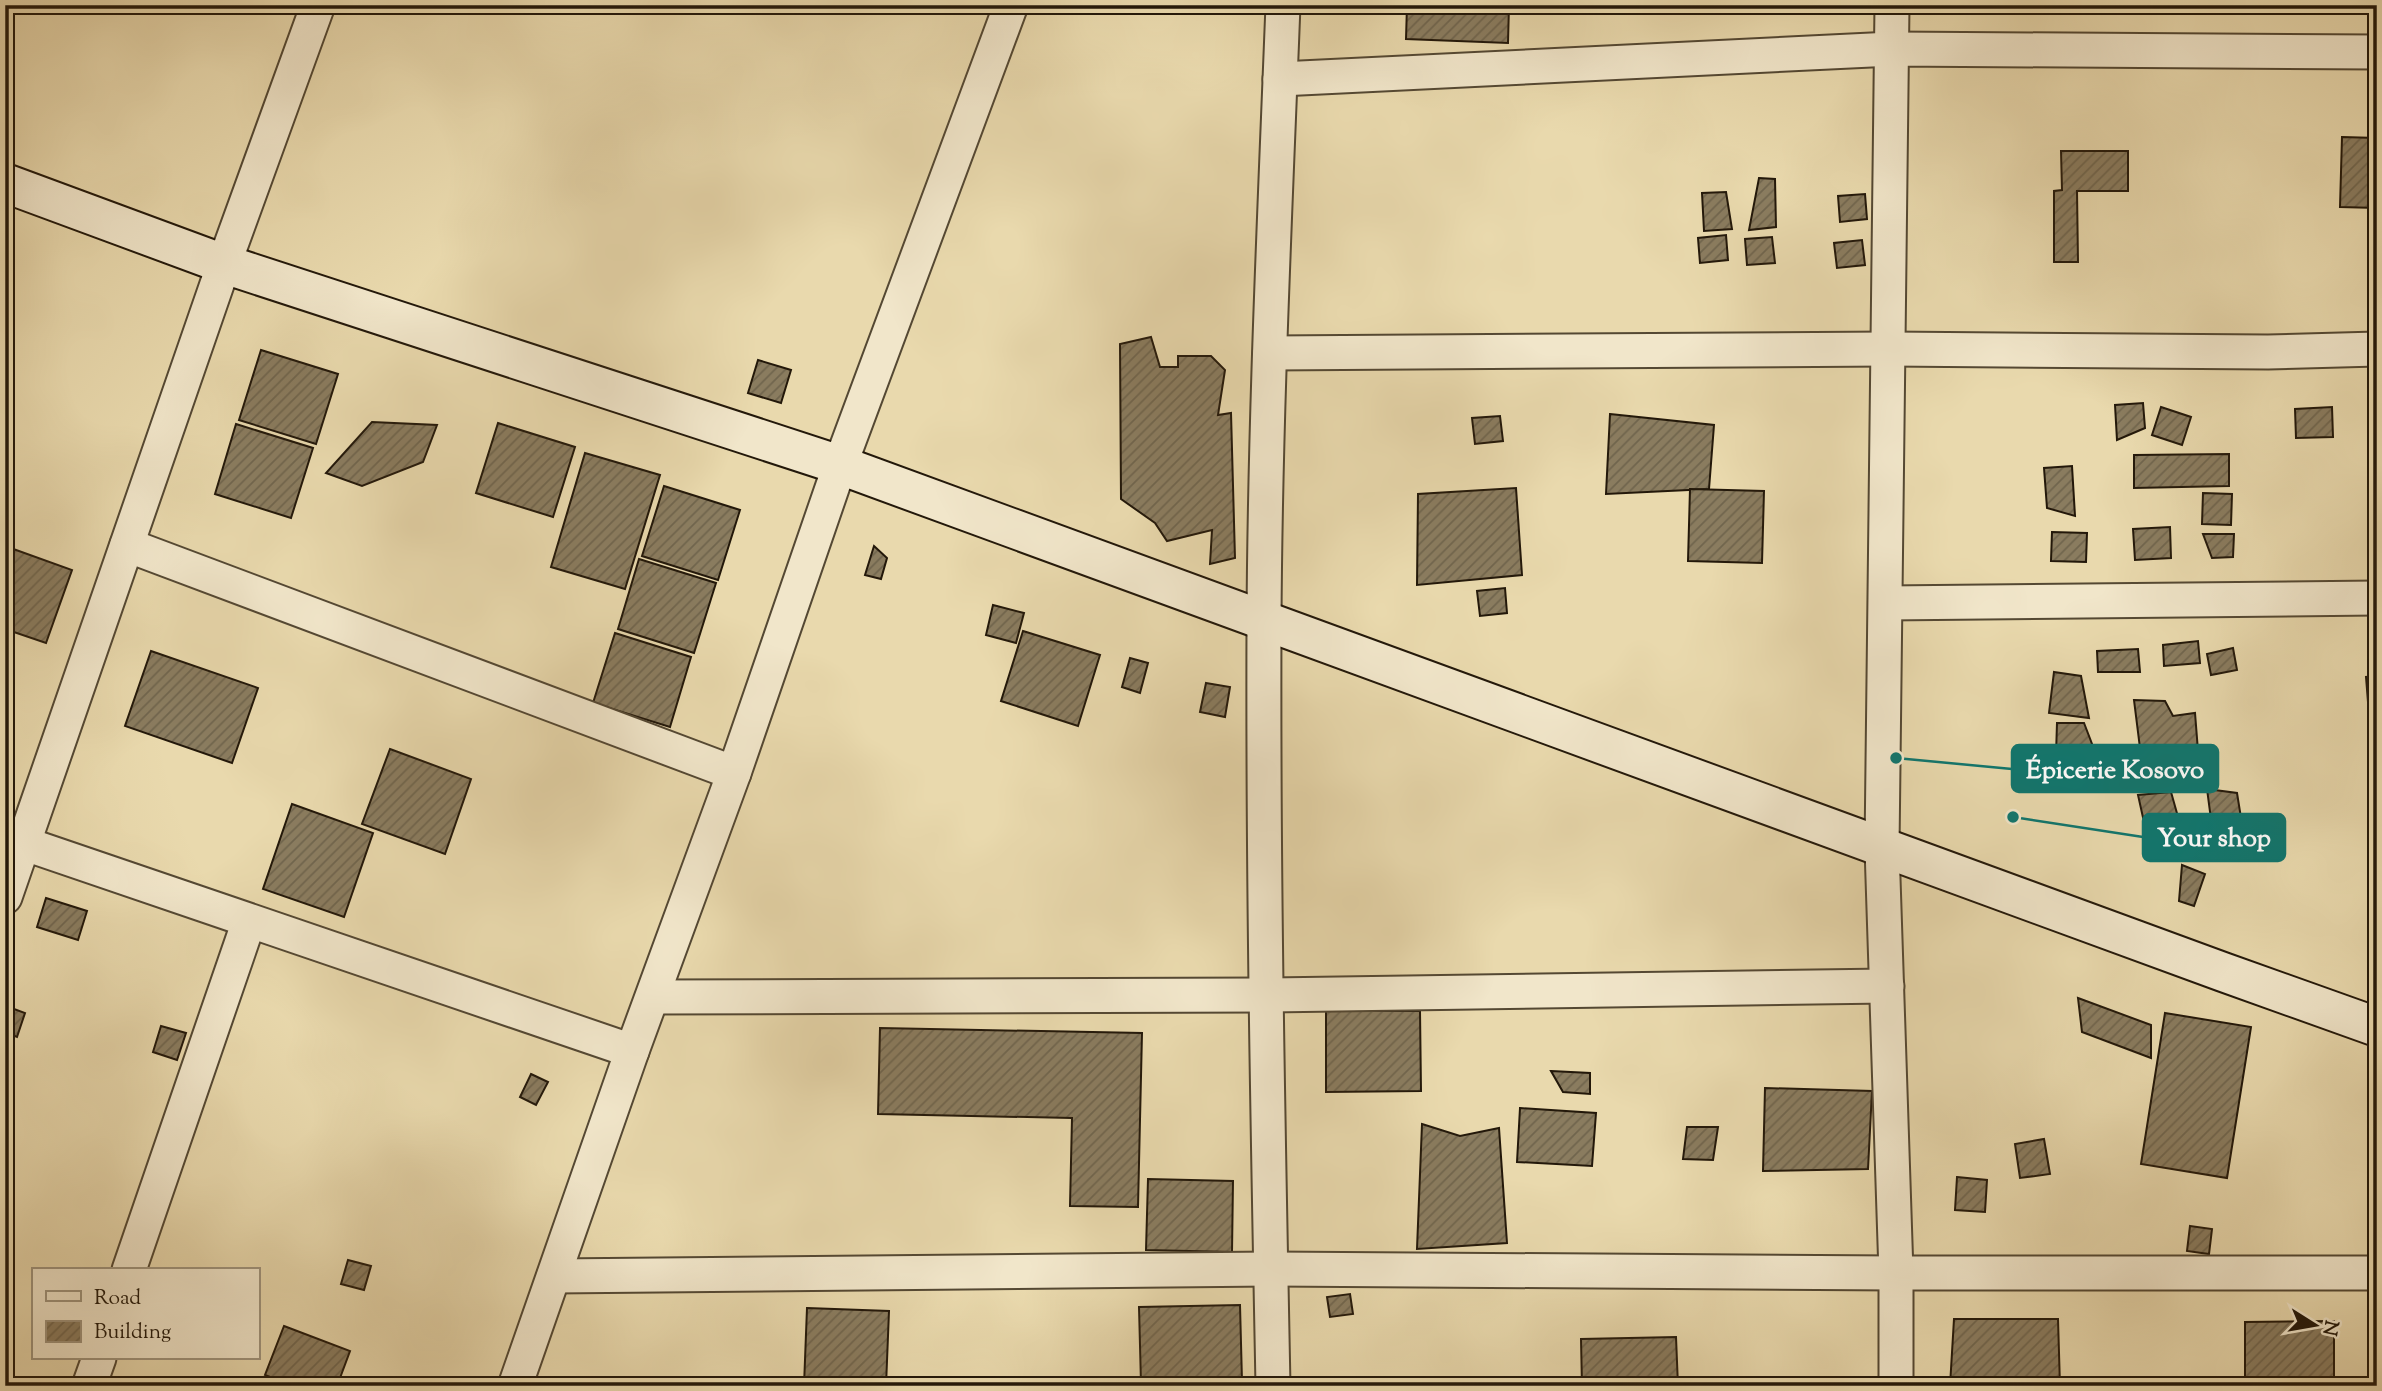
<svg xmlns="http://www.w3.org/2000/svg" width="2382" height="1391" viewBox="0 0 2382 1391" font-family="'Sorts Mill Goudy',serif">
	<defs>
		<pattern id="building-hatch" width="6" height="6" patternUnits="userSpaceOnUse" patternTransform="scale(1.75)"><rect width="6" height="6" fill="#8a7c5f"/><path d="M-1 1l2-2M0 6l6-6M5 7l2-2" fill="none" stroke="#70654d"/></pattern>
	</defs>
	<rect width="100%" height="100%" fill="#e9d9ad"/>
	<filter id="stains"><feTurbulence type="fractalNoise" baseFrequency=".00286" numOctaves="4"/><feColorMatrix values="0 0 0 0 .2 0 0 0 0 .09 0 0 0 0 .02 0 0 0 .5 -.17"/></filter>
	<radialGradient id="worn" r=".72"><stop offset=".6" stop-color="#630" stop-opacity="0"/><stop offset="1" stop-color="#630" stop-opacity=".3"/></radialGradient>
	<g fill="url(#building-hatch)" stroke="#23180a" stroke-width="2">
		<polygon points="1407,5 1509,5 1508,43 1406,39"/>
		<polygon points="2342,137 2377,138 2377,208 2340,207"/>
		<polygon points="2061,151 2128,151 2128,191 2077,191 2078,262 2054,262 2054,191 2062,190"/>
		<polygon points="1759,178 1775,179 1776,227 1749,230"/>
		<polygon points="1726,192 1732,229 1704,231 1702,193"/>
		<polygon points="1865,194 1867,219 1840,222 1838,196"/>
		<polygon points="1726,235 1728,260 1700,263 1698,238"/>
		<polygon points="1772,237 1775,263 1747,265 1745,239"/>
		<polygon points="1862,240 1865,265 1837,268 1834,243"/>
		<polygon points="1151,337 1160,367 1178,367 1178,356 1211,356 1225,370 1218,415 1231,413 1235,558 1210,564 1212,530 1167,541 1155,523 1121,499 1120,344"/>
		<polygon points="261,350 338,374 316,444 239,420"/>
		<polygon points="758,360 791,370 781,403 748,393"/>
		<polygon points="2143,403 2145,428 2117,440 2115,405"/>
		<polygon points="2161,407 2191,417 2182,445 2152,435"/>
		<polygon points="2332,407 2333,437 2296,438 2295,409"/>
		<polygon points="1610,414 1714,425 1709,489 1606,494"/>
		<polygon points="1500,416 1503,441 1475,444 1472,418"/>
		<polygon points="372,422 437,425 423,462 362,486 326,473"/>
		<polygon points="498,423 575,447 553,517 476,493"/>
		<polygon points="236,424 313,448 291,518 215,494"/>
		<polygon points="585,453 660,475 625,589 551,567"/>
		<polygon points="2229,454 2229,486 2134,488 2134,455"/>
		<polygon points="2072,466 2075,516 2047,508 2044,468"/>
		<polygon points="664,486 740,510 718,580 642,556"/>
		<polygon points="1516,488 1522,575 1417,585 1418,494"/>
		<polygon points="1690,489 1764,491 1762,563 1688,561"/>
		<polygon points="2203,493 2232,494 2231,525 2202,524"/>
		<polygon points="2170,527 2171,558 2135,560 2133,529"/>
		<polygon points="2052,532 2087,533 2086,562 2051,561"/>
		<polygon points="2203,534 2234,534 2233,557 2212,558"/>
		<polygon points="5,546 72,570 46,643 5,629"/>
		<polygon points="874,546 887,558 881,579 865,575"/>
		<polygon points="639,559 716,583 694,653 618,629"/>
		<polygon points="1505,588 1507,613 1480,616 1477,591"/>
		<polygon points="993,605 1024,613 1016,643 986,635"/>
		<polygon points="1023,631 1100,655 1078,726 1001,701"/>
		<polygon points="615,633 691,657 670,727 593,703"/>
		<polygon points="2198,641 2200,663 2164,666 2163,645"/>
		<polygon points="2233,648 2237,670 2211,675 2207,654"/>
		<polygon points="2138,649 2140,672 2098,672 2097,651"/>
		<polygon points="151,651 258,688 232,763 125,726"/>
		<polygon points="1130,658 1148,663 1140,693 1122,687"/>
		<polygon points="2054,672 2081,676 2089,718 2049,713"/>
		<polygon points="2377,676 2377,726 2370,727 2366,677"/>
		<polygon points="1206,683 1230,687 1225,717 1200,712"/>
		<polygon points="2134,700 2165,701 2173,716 2195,713 2198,751 2140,748"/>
		<polygon points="2057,723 2084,723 2094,749 2147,750 2146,788 2055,787"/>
		<polygon points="390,749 471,779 445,854 362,824"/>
		<polygon points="2207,789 2237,793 2242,824 2212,827"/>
		<polygon points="2171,792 2180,824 2146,831 2138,795"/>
		<polygon points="292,804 373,833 344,917 263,889"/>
		<polygon points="2182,865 2205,874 2194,906 2179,901"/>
		<polygon points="46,898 87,911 78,940 37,927"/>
		<polygon points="2078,998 2151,1025 2151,1058 2082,1032"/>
		<polygon points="6,1006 25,1013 17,1037 5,1032"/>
		<polygon points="1326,1011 1420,1011 1421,1091 1326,1092"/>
		<polygon points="2165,1013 2251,1027 2227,1178 2141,1164"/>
		<polygon points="161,1026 186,1033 177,1060 153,1052"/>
		<polygon points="880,1028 1142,1033 1138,1207 1070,1206 1072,1118 878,1114"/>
		<polygon points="1551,1071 1590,1073 1590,1094 1563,1092"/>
		<polygon points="531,1074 548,1082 536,1105 520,1097"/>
		<polygon points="1765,1088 1872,1091 1868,1169 1763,1171"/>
		<polygon points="1520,1108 1596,1113 1592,1166 1517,1162"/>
		<polygon points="1422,1124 1460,1136 1499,1128 1507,1243 1417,1249"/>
		<polygon points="1687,1127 1718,1127 1713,1160 1683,1159"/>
		<polygon points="2044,1139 2050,1174 2020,1178 2015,1144"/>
		<polygon points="1957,1177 1987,1180 1985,1212 1955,1210"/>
		<polygon points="1148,1179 1233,1181 1232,1252 1146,1250"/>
		<polygon points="2190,1226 2212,1229 2209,1254 2187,1251"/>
		<polygon points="348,1260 371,1266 364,1290 341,1284"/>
		<polygon points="1350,1294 1353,1314 1330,1317 1327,1297"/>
		<polygon points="1240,1305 1242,1381 1141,1384 1139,1307"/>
		<polygon points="807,1308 889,1311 886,1386 804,1386"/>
		<polygon points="1954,1319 2058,1319 2060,1386 1950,1386"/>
		<polygon points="2334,1321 2334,1386 2245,1386 2245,1322"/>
		<polygon points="284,1326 350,1351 337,1386 293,1386 265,1375"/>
		<polygon points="1676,1337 1678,1386 1582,1386 1581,1339"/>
		<polygon points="1131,1383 1131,1386 1064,1386 1064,1384"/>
	</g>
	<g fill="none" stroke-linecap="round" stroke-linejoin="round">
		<g stroke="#544833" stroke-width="37">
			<g id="street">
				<polyline points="1892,5 1882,848 1896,1273 1896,1386"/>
				<polyline points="1280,79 1892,49 2377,52"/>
				<polyline points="1270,353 1889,349 2268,352 2377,349"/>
				<polyline points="127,545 734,773"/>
				<polyline points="1886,603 2377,598"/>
				<polyline points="5,837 632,1051"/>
				<polyline points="5,897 224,264 318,5"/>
				<polyline points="653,997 1266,995 1887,986"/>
				<polyline points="129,1270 249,921"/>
				<polyline points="554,1276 1271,1269 1896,1273 2377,1273"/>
				<polyline points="89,1386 99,1358"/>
				<polyline points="515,1386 632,1051 734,773 840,465 1011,5"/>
				<path d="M 1273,1386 C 1268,1131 1263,877 1264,623 C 1265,417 1275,211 1283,5"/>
			</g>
		</g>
		<g stroke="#23180a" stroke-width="42">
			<polyline id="secondary" points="5,183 224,264 840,465 2223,972 2377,1027"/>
		</g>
		<use href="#street" stroke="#f1e6ca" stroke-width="33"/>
		<use href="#secondary" stroke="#f1e6ca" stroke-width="38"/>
	</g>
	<path fill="none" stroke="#0f766e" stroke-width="2.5" d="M1896 758L2012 769M2013 817L2143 837"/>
	<g fill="#0f766e" stroke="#f1e6ca" stroke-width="2.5">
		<circle cx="1896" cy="758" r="7"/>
		<circle cx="2013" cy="817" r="7"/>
	</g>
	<g fill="#0f766e" stroke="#0f766e" stroke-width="2.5">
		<rect x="2012" y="745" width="206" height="47" rx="7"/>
		<rect x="2143" y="814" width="142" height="47" rx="7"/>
	</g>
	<g font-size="26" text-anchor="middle" font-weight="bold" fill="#fff">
		<text x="2115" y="778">Épicerie Kosovo</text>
		<text x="2214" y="846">Your shop</text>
	</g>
	<rect width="2382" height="1391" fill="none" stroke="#e9d9ad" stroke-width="28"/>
	<rect x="7" y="7" width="2368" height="1377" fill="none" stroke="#23180a" stroke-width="3.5"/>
	<rect x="14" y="14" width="2354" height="1363" fill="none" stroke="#23180a" stroke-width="2"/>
	<rect x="32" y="1268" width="228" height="91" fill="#f1e6ca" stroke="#9f947d" stroke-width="2"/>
	<rect x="46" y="1291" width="35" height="10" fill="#f1e6ca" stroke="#9f947d" stroke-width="2"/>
	<text x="94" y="1304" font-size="21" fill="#23180a">Road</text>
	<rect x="46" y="1321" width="35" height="21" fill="url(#building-hatch)" stroke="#9f947d" stroke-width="2"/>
	<text x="94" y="1338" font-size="21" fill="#23180a">Building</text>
	<g transform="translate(2315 1325) rotate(101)" stroke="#f1e6ca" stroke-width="5" paint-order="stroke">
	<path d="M0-5L12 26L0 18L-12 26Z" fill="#23180a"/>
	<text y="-10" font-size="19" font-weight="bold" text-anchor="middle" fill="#23180a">N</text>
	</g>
	<rect width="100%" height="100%" filter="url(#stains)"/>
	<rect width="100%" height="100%" fill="url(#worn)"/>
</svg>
